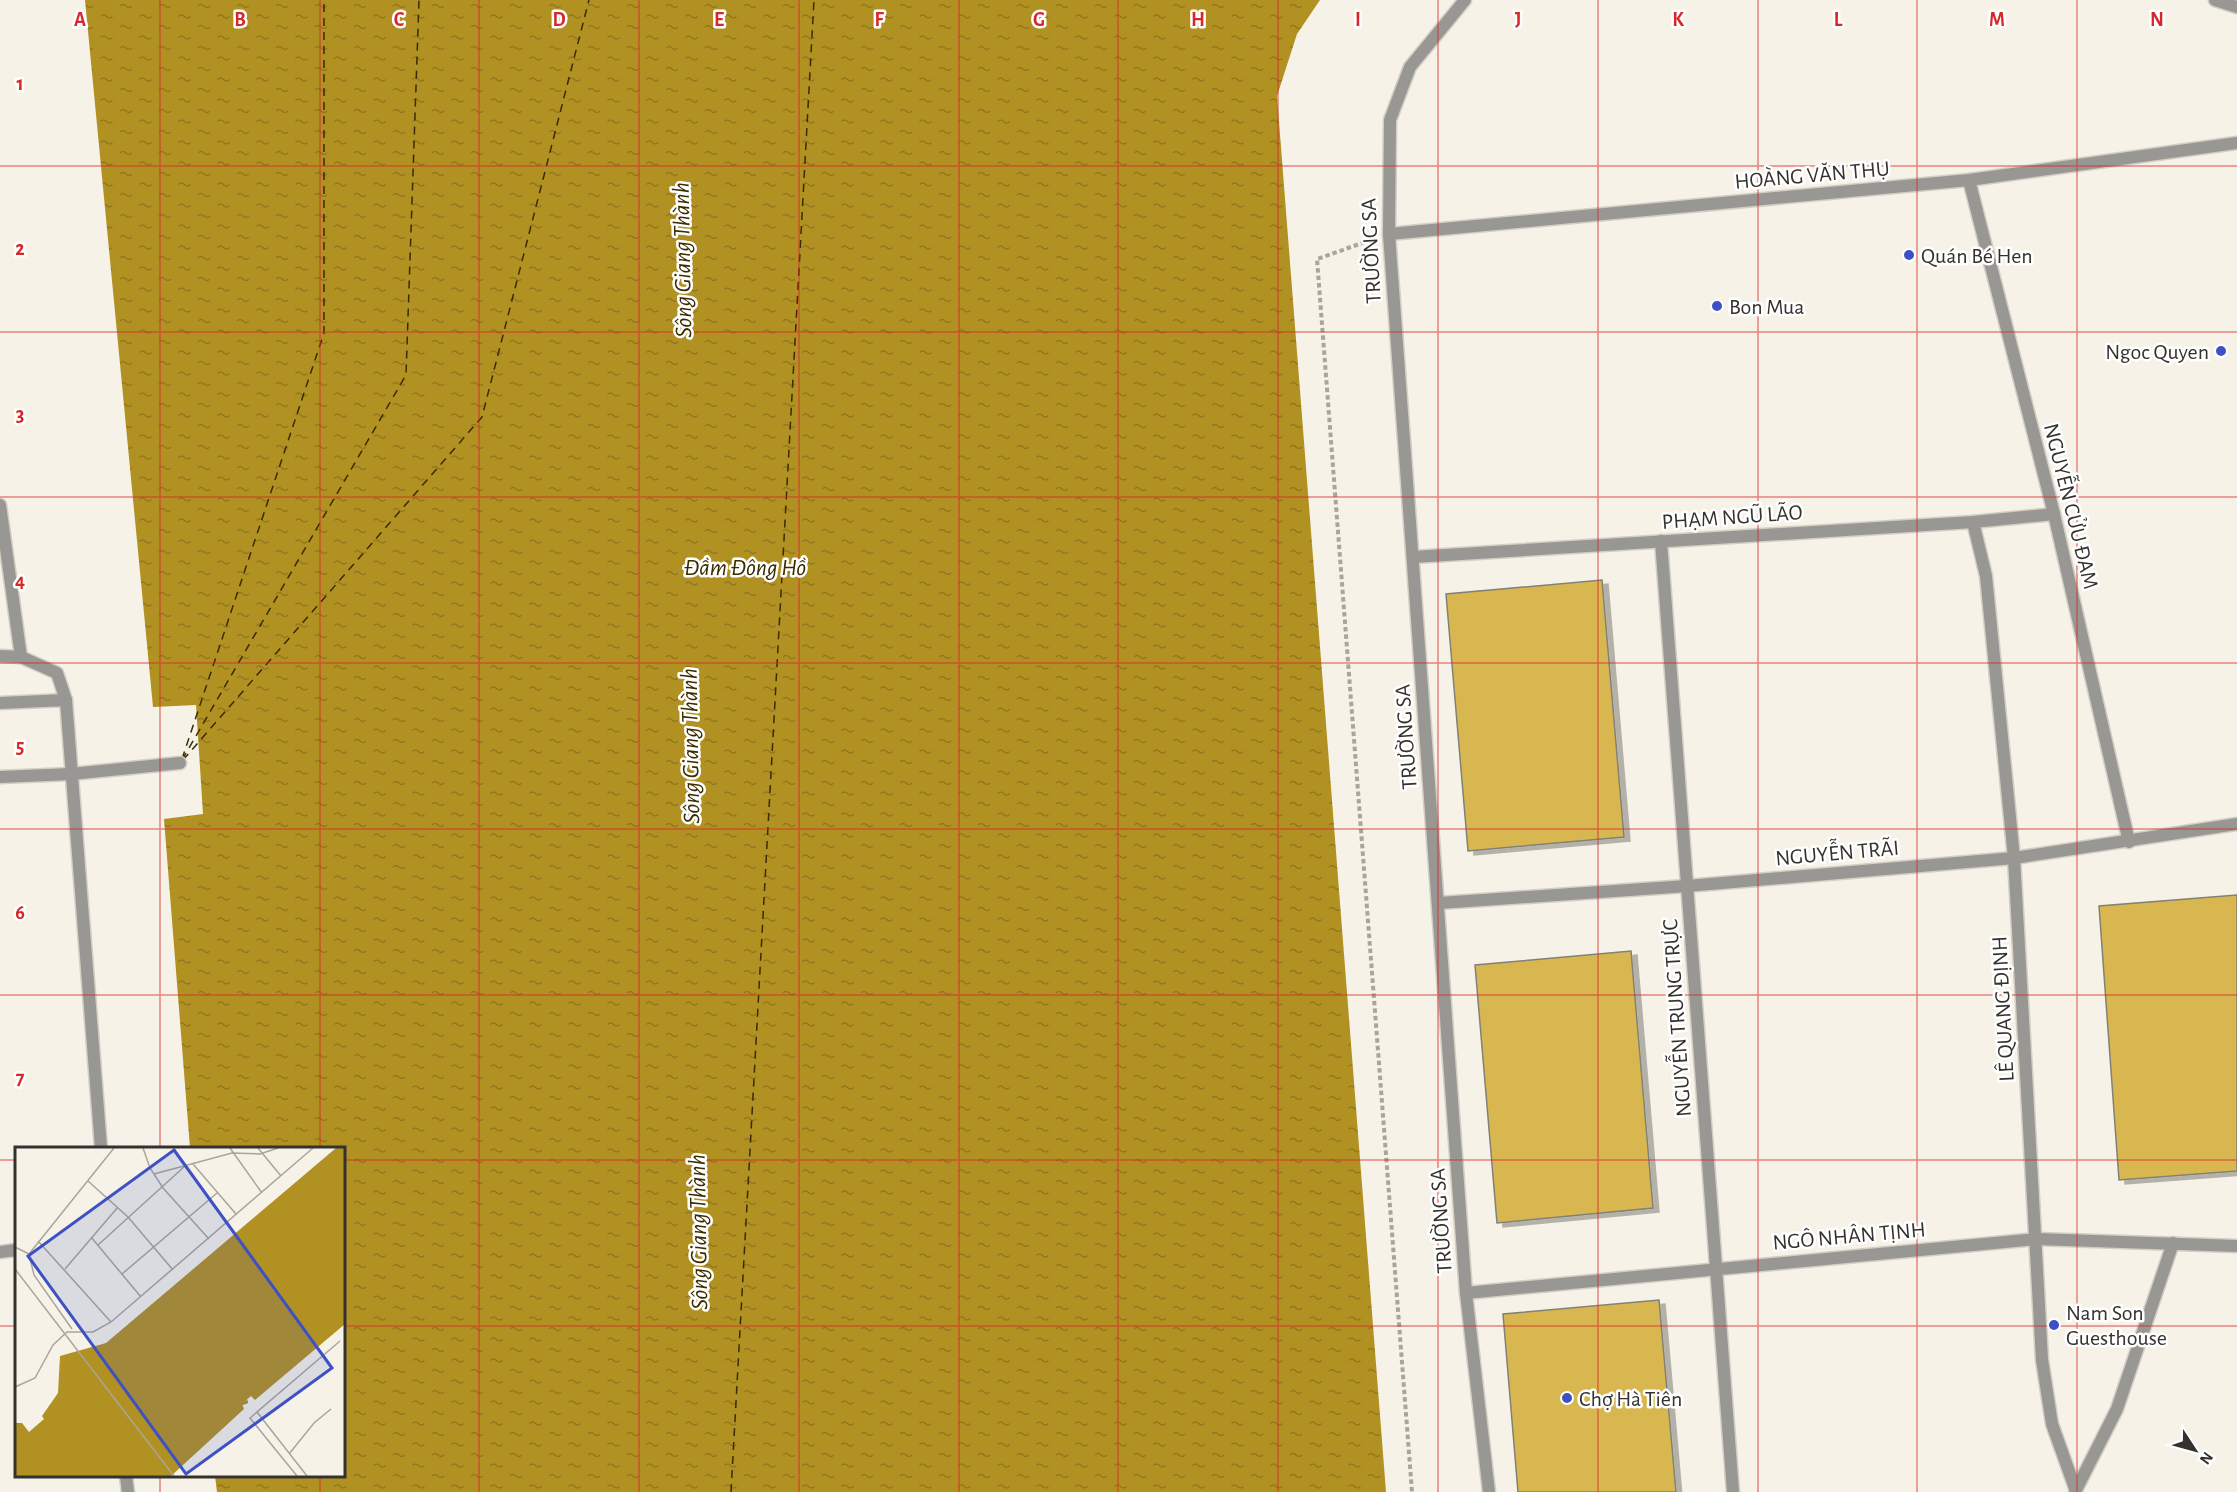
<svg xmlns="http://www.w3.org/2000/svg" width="2237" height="1492" viewBox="0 0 2237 1492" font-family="'Alegreya Sans',sans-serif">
	<defs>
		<pattern id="water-ripples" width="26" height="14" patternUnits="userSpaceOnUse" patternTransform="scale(1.5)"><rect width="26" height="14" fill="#b29123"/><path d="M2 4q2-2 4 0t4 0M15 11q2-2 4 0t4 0" fill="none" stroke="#91771f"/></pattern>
		<filter id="shadow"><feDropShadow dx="6" dy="4" stdDeviation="0" flood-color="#0004"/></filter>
	</defs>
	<rect width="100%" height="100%" fill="#f6f2e7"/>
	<polygon fill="url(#water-ripples)" points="85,0 1320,0 1297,34 1277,96 1386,1492 217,1492 215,1476 344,1476 344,1148 190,1148 164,819 203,814 196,705 153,707"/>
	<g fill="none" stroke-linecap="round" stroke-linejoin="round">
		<g stroke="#392c00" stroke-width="1.5" stroke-dasharray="8 6" stroke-linecap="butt">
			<polyline points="182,759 324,333 324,0"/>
			<polyline points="182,760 406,375 419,0"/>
			<polyline points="183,760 482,417 589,0"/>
			<polyline points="731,1492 814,0"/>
		</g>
	</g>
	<g fill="#d8b751" stroke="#838076" stroke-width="1.5" filter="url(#shadow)">
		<polygon points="1602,580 1624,837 1468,851 1446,594"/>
		<polygon points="2237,895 2237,1171 2119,1180 2099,906"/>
		<polygon points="1631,951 1653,1208 1497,1223 1475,965"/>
		<polygon points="1659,1300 1676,1492 1518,1492 1503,1314"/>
	</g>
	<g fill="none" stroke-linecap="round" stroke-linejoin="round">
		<g stroke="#d3cfc6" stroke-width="15">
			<g id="lane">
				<polyline points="0,505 21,657"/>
				<polyline points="0,656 21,657 57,673 66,700"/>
				<polyline points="71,774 180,763"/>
				<polyline points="0,1252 16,1250"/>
			</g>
		</g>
		<g stroke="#d3cfc6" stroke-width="15">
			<g id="street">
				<polyline points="1465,0 1410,67 1390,120 1389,234 1466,1293 1489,1492"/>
				<polyline points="2215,0 2237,7"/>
				<polyline points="1969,180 2054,514 2129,842"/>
				<polyline points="1389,234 1969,180 2237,143"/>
				<polyline points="1973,522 1986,576 2014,858 2042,1360 2052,1424 2076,1491"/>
				<polyline points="1661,541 1733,1492"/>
				<polyline points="1413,557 1973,522 2054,514"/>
				<polyline points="0,703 66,700 101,1148"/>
				<polyline points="0,777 71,774"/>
				<polyline points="1439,903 1687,886 2014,858 2237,824"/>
				<polyline points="1466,1293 2037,1239 2237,1246"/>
				<polyline points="126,1476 128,1492"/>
				<polyline points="2075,1492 2117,1409 2173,1243"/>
			</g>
		</g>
		<polyline stroke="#a8a59d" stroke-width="4" stroke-dasharray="4.5 3" stroke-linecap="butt" points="1365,242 1317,259 1412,1492"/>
		<use href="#lane" stroke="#999793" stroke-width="12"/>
		<use href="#street" stroke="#999793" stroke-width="12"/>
	</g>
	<path fill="none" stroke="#d62828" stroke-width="1.5" stroke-opacity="0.55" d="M 160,0 L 160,1148M 320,0 L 320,1148M 479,0 L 479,1492M 639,0 L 639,1492M 799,0 L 799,1492M 959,0 L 959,1492M 1118,0 L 1118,1492M 1278,0 L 1278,1492M 1438,0 L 1438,1492M 1598,0 L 1598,1492M 1758,0 L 1758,1492M 1917,0 L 1917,1492M 2077,0 L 2077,1492M 0,166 L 2237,166M 0,332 L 2237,332M 0,497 L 2237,497M 0,663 L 2237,663M 0,829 L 2237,829M 0,995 L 2237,995M 0,1160 L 16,1160M 344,1160 L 2237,1160M 0,1326 L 16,1326M 344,1326 L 2237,1326M 160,1476 L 160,1492M 320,1476 L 320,1492"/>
	<g fill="#3e51c4" stroke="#fff" stroke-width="2">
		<circle cx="1909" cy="255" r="6"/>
		<circle cx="1717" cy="306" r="6"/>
		<circle cx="2221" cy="351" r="6"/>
		<circle cx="2054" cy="1325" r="6"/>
		<circle cx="1567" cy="1398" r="6"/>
	</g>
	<g text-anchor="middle" stroke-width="5" stroke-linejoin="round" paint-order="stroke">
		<g font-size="22" fill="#33322e" stroke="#fff">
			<text transform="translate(1812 174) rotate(-5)" y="8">HOÀNG VĂN THỤ</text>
			<text transform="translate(1370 251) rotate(-93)" y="8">TRƯỜNG SA</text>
			<text transform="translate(2072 506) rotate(76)" y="8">NGUYỄN CỬU ĐAM</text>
			<text transform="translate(1732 516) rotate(-4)" y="8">PHẠM NGŨ LÃO</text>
			<text transform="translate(1405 737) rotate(-94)" y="8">TRƯỜNG SA</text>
			<text transform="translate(1837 852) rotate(-5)" y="8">NGUYỄN TRÃI</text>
			<text transform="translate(2002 1009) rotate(-93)" y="8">LÊ QUANG ĐỊNH</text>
			<text transform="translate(1676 1018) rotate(-94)" y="8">NGUYỄN TRUNG TRỰC</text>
			<text transform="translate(1440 1221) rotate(-94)" y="8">TRƯỜNG SA</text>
			<text transform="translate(1849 1235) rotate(-5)" y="8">NGÔ NHÂN TỊNH</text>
		</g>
		<g font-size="22" fill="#33322e" stroke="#fff" text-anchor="start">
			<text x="1921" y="263">Quán Bé Hen</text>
			<text x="1729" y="314">Bon Mua</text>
			<text x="2209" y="359" text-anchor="end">Ngoc Quyen</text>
			<text x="2066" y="1320">Nam Son<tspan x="2066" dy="25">Guesthouse</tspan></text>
			<text x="1579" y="1406">Chợ Hà Tiên</text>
		</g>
		<g font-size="24" font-style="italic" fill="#392c00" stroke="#fff">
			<text transform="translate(682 260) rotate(-91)" y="8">Sông Giang Thành</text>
			<text x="745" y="575">Đầm Đông Hồ</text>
			<text transform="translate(690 746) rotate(-91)" y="8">Sông Giang Thành</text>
			<text transform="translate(698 1232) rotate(-91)" y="8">Sông Giang Thành</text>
		</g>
	</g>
	<g transform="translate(15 1147)">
		<rect width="330" height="330" fill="#f6f2e7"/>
		<path d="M 321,1 L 330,1 L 330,177 L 240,253 L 236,249 L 227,257 L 229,262 L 156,329 L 0,329 L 0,276 L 7,276 L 14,285 L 29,272 L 27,269 L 43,246 L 45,209 L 91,196 Z" fill="#b29123"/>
		<path fill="none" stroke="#b29123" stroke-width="3" d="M 105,253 L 295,131 L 330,120M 121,273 L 178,250 L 233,255M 135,290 L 179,261 L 229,255M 141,301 L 181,272 L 232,255M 7,318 L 114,275M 0,321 L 98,258M 78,329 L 129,295M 102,329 L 135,305"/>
		<path fill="none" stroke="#a8a59d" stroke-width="1.5" d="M 128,1 L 135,21 L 148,41 L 194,92M 215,1 L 247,46M 243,1 L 266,29M 178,17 L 221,67M 139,27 L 217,6 L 245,7 L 263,1M 73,34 L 113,70 L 158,123M 76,90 L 126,150M 23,94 L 96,175M 83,98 L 170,19M 0,100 L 14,107 L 99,1M 14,107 L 19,128 L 57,182M 0,122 L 159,329M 50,122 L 103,60M 107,127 L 202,46M 0,240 L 20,231 L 38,198 L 52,185 L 78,185 L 96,175 L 298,1M 242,265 L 292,329M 274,307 L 299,276 L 316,262M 282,329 L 235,271 L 325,194"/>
		<path fill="#3e51c4" fill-opacity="0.15" stroke="#3e51c4" stroke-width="3" d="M 159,3 L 317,221 L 171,327 L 13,109 Z"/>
		<rect width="330" height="330" fill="none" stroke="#33322e" stroke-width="3"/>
	</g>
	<g font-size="20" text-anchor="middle" font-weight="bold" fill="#d62828" stroke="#fff" stroke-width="5" stroke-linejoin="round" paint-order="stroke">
		<text x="80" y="26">A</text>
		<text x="240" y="26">B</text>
		<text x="399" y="26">C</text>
		<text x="559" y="26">D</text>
		<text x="719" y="26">E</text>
		<text x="879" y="26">F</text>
		<text x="1039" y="26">G</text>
		<text x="1198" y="26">H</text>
		<text x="1358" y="26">I</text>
		<text x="1518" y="26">J</text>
		<text x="1678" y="26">K</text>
		<text x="1838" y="26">L</text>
		<text x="1997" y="26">M</text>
		<text x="2157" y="26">N</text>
		<text x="20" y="90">1</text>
		<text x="20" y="255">2</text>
		<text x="20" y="421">3</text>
		<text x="20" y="587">4</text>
		<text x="20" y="753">5</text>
		<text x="20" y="919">6</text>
		<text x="20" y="1084">7</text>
	</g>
	<g transform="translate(2195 1450) rotate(126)" stroke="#ffffff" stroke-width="4.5" paint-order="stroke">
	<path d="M0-4.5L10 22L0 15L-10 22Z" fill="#33322e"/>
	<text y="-9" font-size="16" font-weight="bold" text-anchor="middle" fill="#33322e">N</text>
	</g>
</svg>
